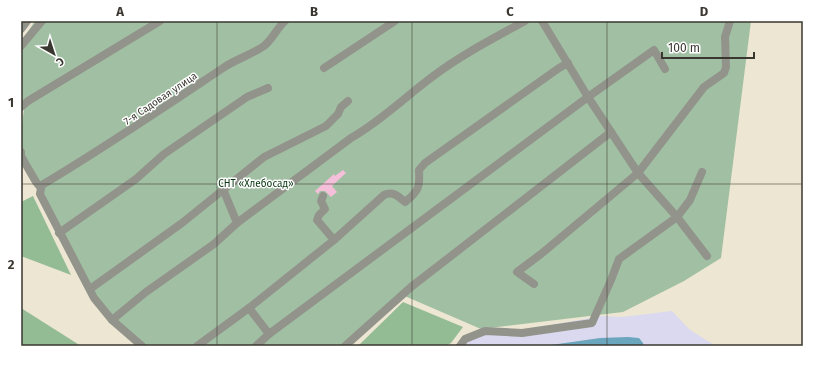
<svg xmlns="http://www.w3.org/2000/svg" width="824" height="367" viewBox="0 0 824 367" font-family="'Fira Sans',sans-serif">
	<rect width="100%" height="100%" fill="#ede6d2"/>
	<polygon fill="#dbd9ef" points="672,311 690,330 716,346 466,346 471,334 522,330 602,316 622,317"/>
	<polygon fill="#a1c0a3" points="35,21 751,21 721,258 684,281 623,312 481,329 400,294 342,346 140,346 98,305 21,153 21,133 24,109 21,105 21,42"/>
	<g fill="#93bc95">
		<polygon points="33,196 71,275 21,256 21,202"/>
		<polygon points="403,302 463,327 451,343 446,346 358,346"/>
		<polygon points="21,308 81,346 21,346"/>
	</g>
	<polygon fill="#6aa6bd" points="628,337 639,338 643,343 644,346 544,346 600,338"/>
	<polygon fill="#f4bfd9" points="343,170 346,173 332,186 337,192 331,197 325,191 320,191 318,194 315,191 334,174 335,176"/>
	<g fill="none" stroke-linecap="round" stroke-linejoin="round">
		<g stroke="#92948c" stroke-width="8">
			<polyline points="542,21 588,97 638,173 677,217 707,256"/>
			<polyline points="21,29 27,21"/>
			<polyline points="21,46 42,21"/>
			<polyline points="324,68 395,21"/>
			<polyline points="21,107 28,101 160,21"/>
			<polyline points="21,152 21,156 36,182 41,188 40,194 94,298 112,320 142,346"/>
			<path d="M 41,188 L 42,185 C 104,148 163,108 223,68 C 236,59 251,55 264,46 C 272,40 277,28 285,21"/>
			<polyline points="223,189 237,223"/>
			<polyline points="323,196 321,201 325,209 319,215 317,220 334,240"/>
			<polyline points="59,233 136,179 164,154 247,97 268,88"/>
			<polyline points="534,284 517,272 541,254 638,173 704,87 724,73 726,67 725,37 730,21"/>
			<polyline points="90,289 182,223 264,157 326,126 338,114 341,107 348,101"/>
			<polyline points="249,308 269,334"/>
			<path d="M 112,320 L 146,292 L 214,244 L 237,223 L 351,138 C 381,121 405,97 432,77 C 461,55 494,38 525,21"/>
			<path d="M 197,346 L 249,308 L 334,240 L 384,195 C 393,191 398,196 405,202 C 419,191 420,187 419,170 L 425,163 L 559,68 L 568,63"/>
			<polyline points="256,346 269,334 588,97 654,50 665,69"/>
			<polyline points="345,346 411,287 611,132"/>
			<polyline points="460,346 465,339 485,331 522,333 592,323 611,280 619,259 677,217 690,200 702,172"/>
		</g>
	</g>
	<path fill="none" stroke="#3a3730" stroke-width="1" stroke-opacity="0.55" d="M 217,21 L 217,346M 412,21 L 412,346M 607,21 L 607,346M 21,184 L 803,184"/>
	<g text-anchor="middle" stroke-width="3" stroke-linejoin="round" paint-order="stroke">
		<g font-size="10" fill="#3a3730" stroke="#fff">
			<text transform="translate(160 98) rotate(-34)" y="4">7-я Садовая улица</text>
		</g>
		<g font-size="10" fill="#073611" stroke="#fff">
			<text x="256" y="187">СНТ «Хлебосад»</text>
		</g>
	</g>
	<rect width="824" height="367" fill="none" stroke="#ffffff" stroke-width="44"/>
	<g transform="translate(54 54) rotate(141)" stroke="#ffffff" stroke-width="3" paint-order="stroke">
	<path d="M0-3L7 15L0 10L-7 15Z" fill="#3a3730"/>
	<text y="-6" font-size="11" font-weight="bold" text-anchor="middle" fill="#3a3730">С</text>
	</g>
	<path d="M662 52v6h92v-6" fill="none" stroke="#3a3730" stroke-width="2"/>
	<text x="668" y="52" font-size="12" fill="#3a3730" stroke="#ffffff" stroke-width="3" paint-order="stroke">100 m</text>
	<rect x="22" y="22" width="780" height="323" fill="none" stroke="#3a3730" stroke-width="1.5"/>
	<g font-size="13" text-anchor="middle" font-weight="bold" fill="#3a3730">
		<text x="120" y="16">A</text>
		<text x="314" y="16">B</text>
		<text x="510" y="16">C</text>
		<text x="704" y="16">D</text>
		<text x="11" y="107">1</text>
		<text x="11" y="269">2</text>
	</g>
</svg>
